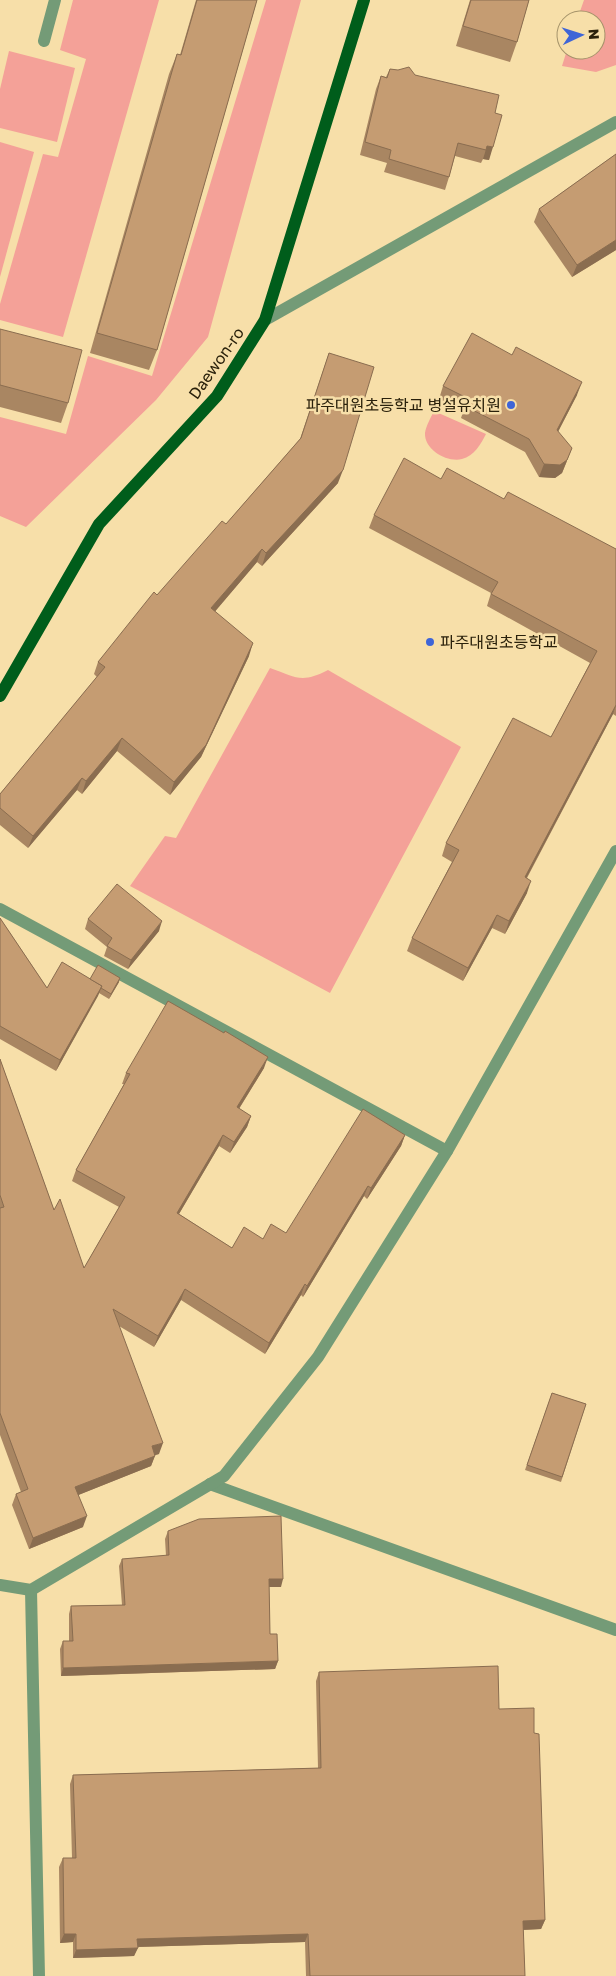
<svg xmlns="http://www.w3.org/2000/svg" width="616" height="1976" viewBox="0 0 616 1976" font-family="'Golos Text','Noto Sans KR',sans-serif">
	<rect width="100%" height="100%" fill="#f7dfa9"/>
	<g fill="#f4a198">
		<polygon points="73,0 159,0 63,337 0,320 0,304 43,154 58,157 86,59 60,50"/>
		<polygon points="266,0 301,0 208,337 156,400 26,527 0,516 0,417 66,434 88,356 152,376"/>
		<polygon points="584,0 616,0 616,65 596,72 562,66 567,50 596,50 596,20 577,20"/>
		<polygon points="9,51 75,68 57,142 0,128 0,89"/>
		<polygon points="0,142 34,152 0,277"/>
		<path d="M 434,411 L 486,434 C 481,444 474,456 462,459 C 448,463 424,450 425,433 C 426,426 431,417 434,411 Z"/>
		<path d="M 270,668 C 296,677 301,684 328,670 L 461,747 L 330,993 L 130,886 L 165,836 L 176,838 Z"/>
	</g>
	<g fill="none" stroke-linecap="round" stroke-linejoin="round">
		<g stroke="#749b77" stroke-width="12">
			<polyline points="44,41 55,0"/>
			<polyline points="265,320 616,122"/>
			<polyline points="0,909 447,1151"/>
			<polyline points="210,1484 616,1630"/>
			<polyline points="0,1585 31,1590 224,1476 318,1357 447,1151 616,851"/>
			<polyline points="31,1590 39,1976"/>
		</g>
		<polyline stroke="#005d1b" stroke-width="12" points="0,696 99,524 217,396 265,320 364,0"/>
	</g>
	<g fill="#a98662">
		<polygon points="196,0 257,0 157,350 149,370 90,353 169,74 177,54 180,55"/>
		<polygon points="470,0 529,0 517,42 510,62 456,46"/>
		<polygon points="390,69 415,75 495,113 489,160 483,159 481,163 455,156 449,177 445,190 384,172 387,163 360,155 376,89 381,76 386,77"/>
		<polygon points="616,154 616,250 572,277 534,222 539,209"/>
		<polygon points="0,329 68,403 61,423 0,407"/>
		<polygon points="329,353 338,483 262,566 257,562 215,611 249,656 201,757 170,795 117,751 82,794 77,790 28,848 0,825 0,794 97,677 94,674 98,662 157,595 226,524 300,439"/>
		<polygon points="443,386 577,395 558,432 567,461 562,473 555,478 539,477 525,452 461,418 463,412 439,399"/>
		<polygon points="441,479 504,499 616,549 616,716 613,714 527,878 527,893 505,934 492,928 463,981 407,951 412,938 452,862 442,856 446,843 551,737 590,663 487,606 491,593 369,528 374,515"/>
		<polygon points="0,918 47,988 90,979 119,982 109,999 99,993 56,1071 0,1039"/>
		<polygon points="88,919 159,931 128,969 104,956 107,947 85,929"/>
		<polygon points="0,1059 54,1210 84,1268 119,1207 72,1181 76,1170 124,1084 122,1084 126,1073 264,1068 239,1109 251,1116 247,1127 230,1153 219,1146 179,1214 232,1248 263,1239 286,1233 405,1135 401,1146 367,1199 364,1196 303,1297 301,1295 265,1354 181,1300 154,1347 119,1326 159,1454 155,1455 151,1466 78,1495 83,1527 29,1549 12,1505 16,1494 21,1492 0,1435"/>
		<polygon points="552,1393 586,1404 561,1482 525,1470"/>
		<polygon points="168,1531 281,1587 269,1587 270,1634 278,1661 275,1669 61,1676 60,1649 63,1641 69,1641 69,1614 71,1606 122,1605 119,1566 122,1559 166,1556 165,1539"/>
		<polygon points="319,1672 499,1709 534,1733 545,1920 541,1929 523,1930 525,1976 306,1976 305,1942 138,1947 134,1956 73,1958 73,1942 60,1943 59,1867 63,1858 72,1858 70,1784 73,1775 318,1768 316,1681"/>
	</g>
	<g fill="#8a6d50">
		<polygon points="487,146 493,147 489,160 483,159"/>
		<polygon points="616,240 616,250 572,277 577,265"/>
		<polygon points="582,382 577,395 552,443 557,430"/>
		<polygon points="572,448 562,473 555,478 539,477 544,464"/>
		<polygon points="343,470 338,483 262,566 266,553"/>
		<polygon points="262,549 257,562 207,621 211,608"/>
		<polygon points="253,643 249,656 201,757 170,795 174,782"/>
		<polygon points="616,705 613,714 520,890 525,877"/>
		<polygon points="122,738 117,751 82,794 86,781"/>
		<polygon points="82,778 77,790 28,848 33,836"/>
		<polygon points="531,881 527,893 505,934 509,921"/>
		<polygon points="497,915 492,928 463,981 468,968"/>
		<polygon points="162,921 159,931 128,969 131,960"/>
		<polygon points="120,978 119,982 109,999 111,994"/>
		<polygon points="102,986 98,996 56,1071 60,1060"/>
		<polygon points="268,1057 264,1068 233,1118 237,1107"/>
		<polygon points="251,1116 247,1127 230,1153 234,1142"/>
		<polygon points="223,1135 219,1146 173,1224 177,1213"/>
		<polygon points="405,1135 401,1146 367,1199 371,1188"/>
		<polygon points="368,1186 364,1196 303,1297 307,1286"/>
		<polygon points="305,1284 301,1295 265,1354 269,1343"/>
		<polygon points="185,1289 181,1300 154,1347 158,1336"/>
		<polygon points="163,1443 159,1454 148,1457 152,1446"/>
		<polygon points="155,1456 151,1466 71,1498 75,1487"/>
		<polygon points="87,1516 83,1527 29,1549 33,1538"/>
		<polygon points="269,1579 283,1579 281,1587 266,1587"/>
		<polygon points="278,1661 275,1669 61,1676 63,1668"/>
		<polygon points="545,1920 541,1929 520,1930 523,1921"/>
		<polygon points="64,1934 76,1934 73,1942 60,1943"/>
		<polygon points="308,1934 305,1942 134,1947 137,1939"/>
		<polygon points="138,1948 134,1956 73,1958 76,1950"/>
	</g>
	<g fill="#c59c72" stroke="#8a6d50">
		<polygon points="197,0 257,0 157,350 97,333 177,54 181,55"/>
		<polygon points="471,0 529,0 517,42 463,26"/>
		<polygon points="409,67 415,75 499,95 495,113 502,115 493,147 487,146 486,150 458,143 449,177 389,159 391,150 365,142 381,76 387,78 390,69 398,70"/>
		<polygon points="616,154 616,240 577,265 539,209"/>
		<polygon points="0,329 82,350 68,403 0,385"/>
		<polygon points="472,333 512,355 516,347 582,382 557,430 572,448 567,460 560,465 544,464 529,439 465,406 469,399 443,386"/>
		<polygon points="329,353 374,367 343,470 266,553 262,549 211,608 253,643 206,745 174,782 122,738 86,781 82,778 33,836 0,808 0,794 105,667 98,662 154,592 157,595 222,521 226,524 301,438"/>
		<polygon points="404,458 441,479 447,468 504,499 508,492 616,549 616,705 525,877 531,881 509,921 497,915 468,968 412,938 459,850 446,843 513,718 551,737 597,651 491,594 498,582 374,515"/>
		<polygon points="117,884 162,921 131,960 107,946 112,938 88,919"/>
		<polygon points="0,918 47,988 62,962 102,986 60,1060 0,1026"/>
		<polygon points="98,965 120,978 111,994 101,988 102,986 90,979"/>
		<polygon points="168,1001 224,1033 225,1031 268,1057 237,1107 251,1116 234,1142 223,1135 177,1213 232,1248 244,1227 263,1239 271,1224 286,1233 363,1109 405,1135 371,1188 368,1186 307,1286 305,1284 269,1343 185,1289 158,1336 113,1309 163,1443 152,1446 155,1456 75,1487 87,1516 33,1538 16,1494 28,1489 0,1413 0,1208 4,1207 0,1195 0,1059 54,1210 60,1199 84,1268 125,1197 76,1170 130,1074 126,1073"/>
		<polygon points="552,1393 586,1404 562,1477 527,1465"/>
		<polygon points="281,1516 283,1579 269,1579 270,1634 277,1634 278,1661 63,1668 63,1641 73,1641 71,1606 125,1605 122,1559 169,1555 168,1531 199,1519"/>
		<polygon points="498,1666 499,1709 534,1708 534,1733 539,1734 545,1920 523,1921 525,1976 310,1976 308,1934 137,1939 138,1948 76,1950 76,1934 64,1934 63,1858 76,1858 73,1775 321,1768 319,1672"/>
	</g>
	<g fill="#3f65d7" stroke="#f7dfa9" stroke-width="2">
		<circle cx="511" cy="405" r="5"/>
		<circle cx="430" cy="642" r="5"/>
	</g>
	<g text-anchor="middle" stroke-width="5" stroke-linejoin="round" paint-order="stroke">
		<g font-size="16" fill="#2a210b" stroke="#f7dfa9">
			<text transform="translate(216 363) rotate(-55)" y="6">Daewon-ro</text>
		</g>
		<g font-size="16" fill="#2a210b" stroke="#f7dfa9" text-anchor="end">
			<text x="501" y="411">파주대원초등학교 병설유치원</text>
			<text x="440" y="648" text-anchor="start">파주대원초등학교</text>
		</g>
	</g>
	<g transform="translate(581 35) rotate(86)"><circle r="24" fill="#f7dfa9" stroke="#a5936a"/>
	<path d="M0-4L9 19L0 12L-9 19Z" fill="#3f65d7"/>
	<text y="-8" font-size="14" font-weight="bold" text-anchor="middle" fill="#2a210b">N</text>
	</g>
</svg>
